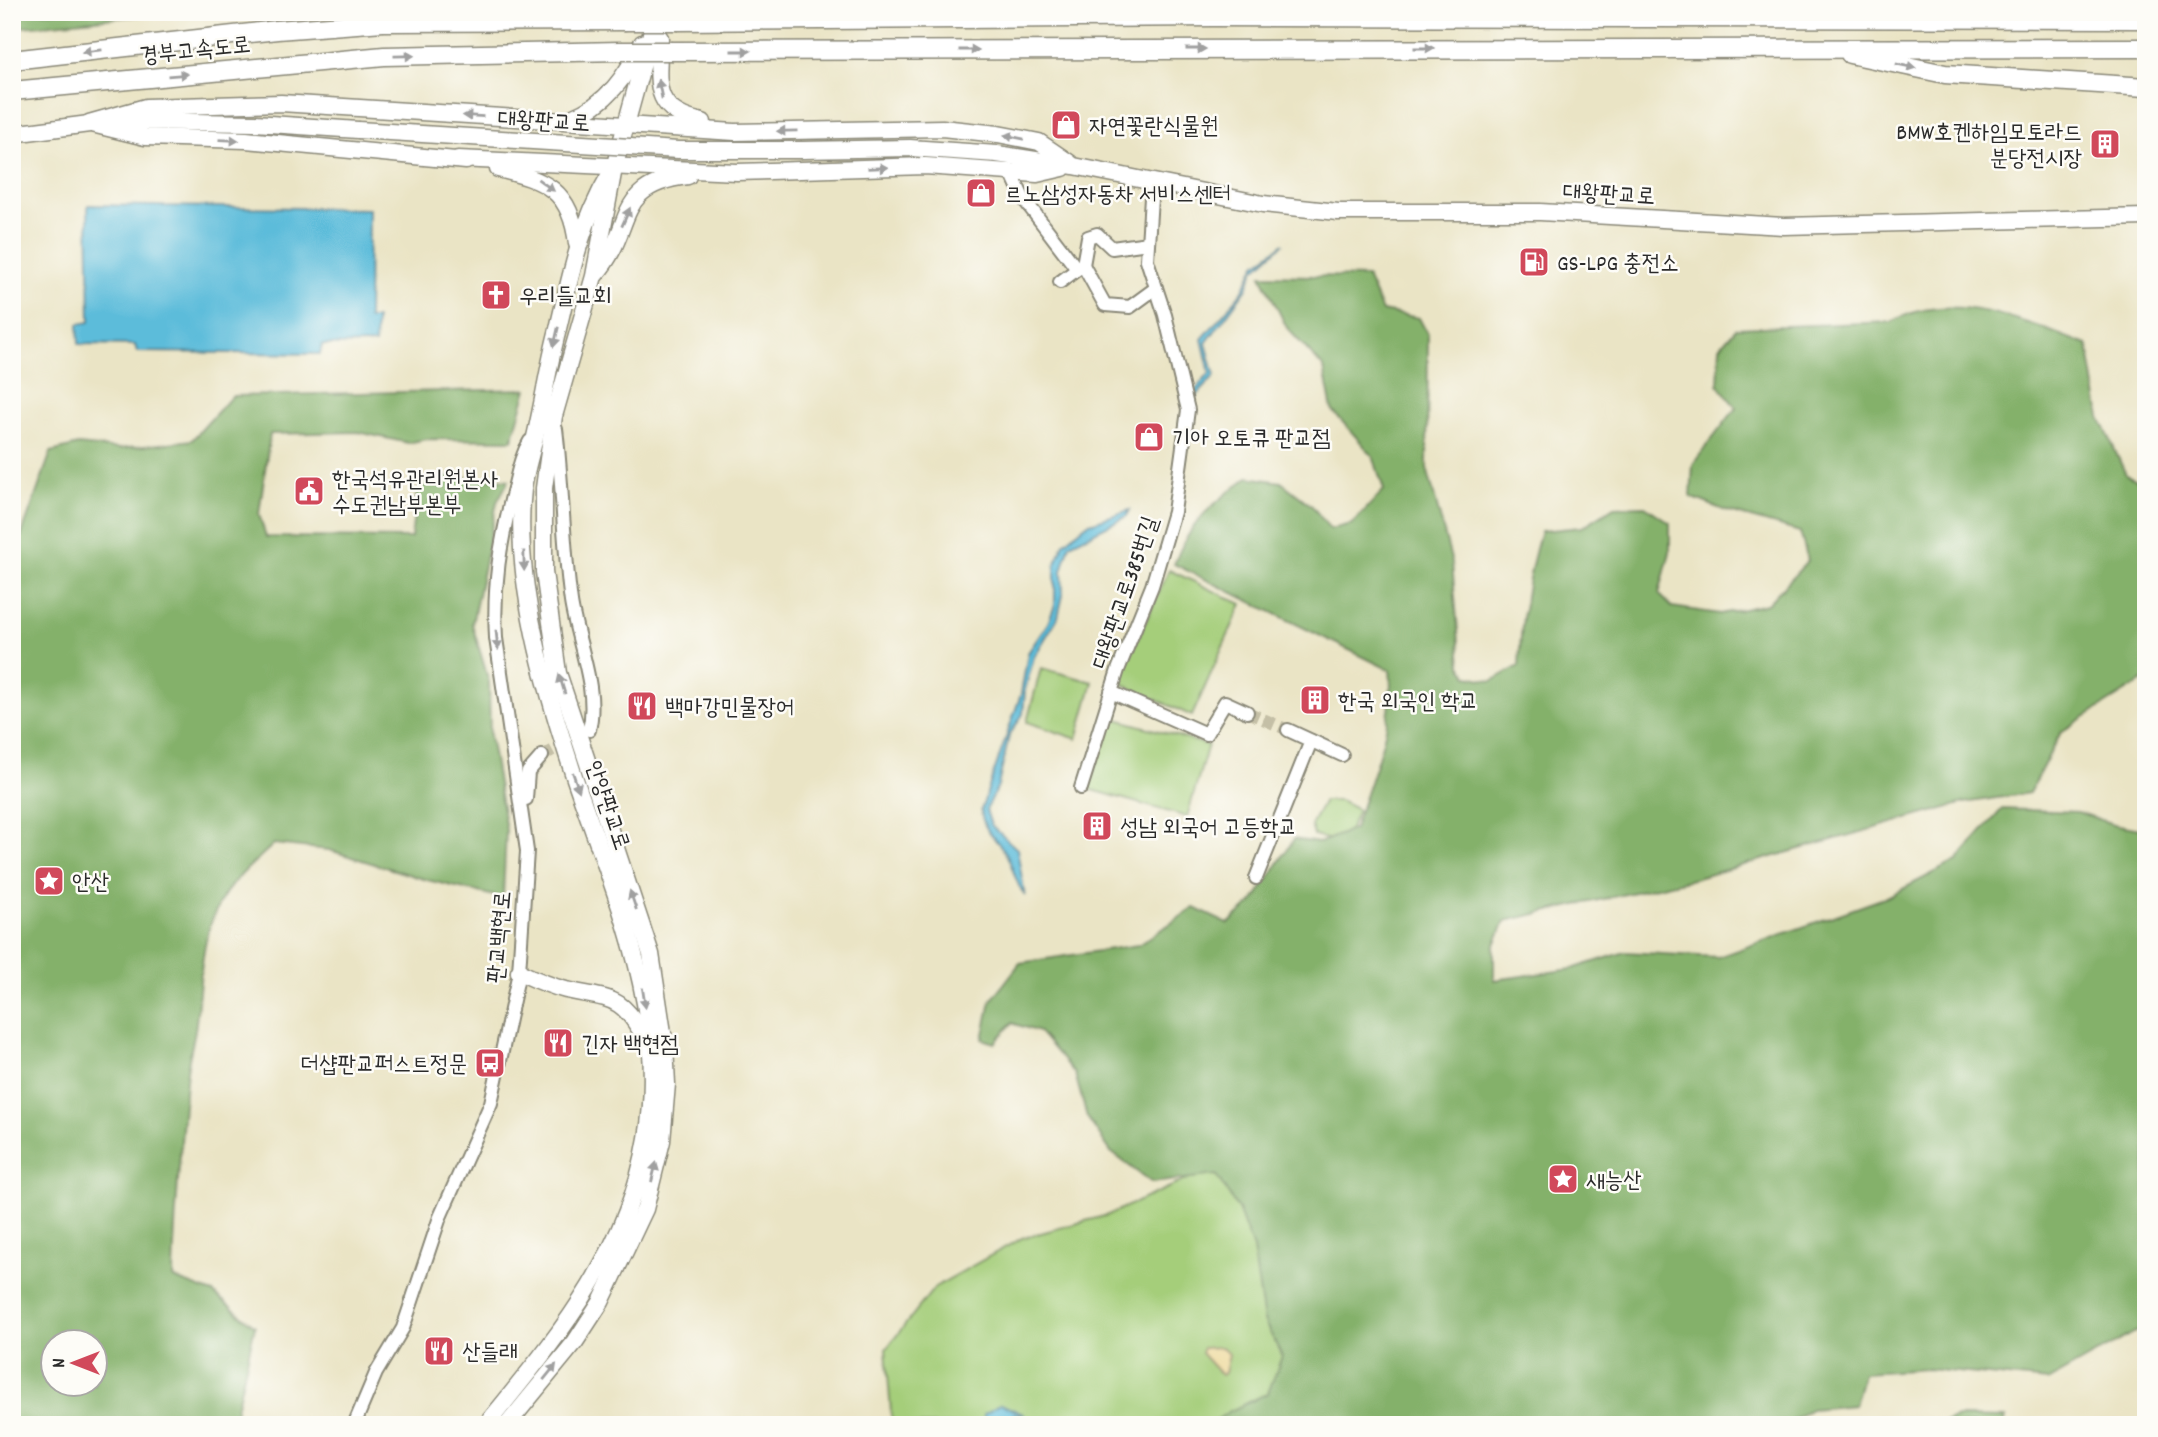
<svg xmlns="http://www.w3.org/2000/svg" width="2158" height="1437" viewBox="0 0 2158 1437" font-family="Dekko,'Poor Story',sans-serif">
	<rect width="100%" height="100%" fill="#fdfcf7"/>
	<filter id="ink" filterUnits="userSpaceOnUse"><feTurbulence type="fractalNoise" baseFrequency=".0143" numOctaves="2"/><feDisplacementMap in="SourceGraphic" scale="14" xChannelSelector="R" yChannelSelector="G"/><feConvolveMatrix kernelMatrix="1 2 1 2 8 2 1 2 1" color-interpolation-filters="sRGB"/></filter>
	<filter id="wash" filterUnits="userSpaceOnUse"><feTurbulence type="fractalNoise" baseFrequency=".00686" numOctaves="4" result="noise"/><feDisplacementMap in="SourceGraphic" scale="28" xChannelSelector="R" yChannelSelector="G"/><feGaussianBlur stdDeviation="1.57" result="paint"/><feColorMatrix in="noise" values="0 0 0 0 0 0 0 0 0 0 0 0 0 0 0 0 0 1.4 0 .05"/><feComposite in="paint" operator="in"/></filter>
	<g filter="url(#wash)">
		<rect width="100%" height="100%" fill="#eae4c5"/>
		<g fill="#a5ce7a" stroke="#687c52" stroke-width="2">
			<polygon points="1169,570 1242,604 1192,716 1118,682"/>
			<polygon points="1041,668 1093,682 1077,739 1027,722"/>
			<polygon points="1110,717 1208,745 1187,817 1089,789"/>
			<polygon points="1324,801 1340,801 1358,810 1350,829 1332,840 1314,836 1311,825"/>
			<polygon points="1223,1163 1326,1326 1277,1389 1240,1425 892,1425 886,1349 935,1287 1022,1238 1108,1215"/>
		</g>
		<g fill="#84b16a" stroke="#586e4a" stroke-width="2" fill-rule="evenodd">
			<polygon points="12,12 177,12 12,28"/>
			<path d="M 1261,275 L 1367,277 L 1382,311 L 1419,318 L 1428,335 L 1427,468 L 1452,563 L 1461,665 L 1468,676 L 1492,681 L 1519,666 C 1521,619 1527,577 1541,531 L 1582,527 L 1614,507 L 1645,506 L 1670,523 L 1670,552 L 1659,594 L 1672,607 L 1720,614 L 1767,604 L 1808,561 L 1800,532 L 1726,511 L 1691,497 L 1693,464 L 1736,408 L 1718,384 L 1720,347 L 1736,328 L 1892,322 C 1953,287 2028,324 2088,345 L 2100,417 L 2126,475 L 2146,484 L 2146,679 L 2061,732 L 2029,793 L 1964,803 L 1697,878 L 1505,921 L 1494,947 L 1494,980 L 1572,969 L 1625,952 L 1718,957 L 1887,897 L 1957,861 L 2002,809 L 2078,812 L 2113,824 L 2146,830 L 2146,1326 L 2048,1381 L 1927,1369 L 1863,1373 L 1854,1405 L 1811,1409 L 1784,1425 L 1209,1425 L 1230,1411 L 1268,1393 L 1282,1356 L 1264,1321 L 1253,1249 L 1238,1209 L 1216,1175 L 1152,1183 L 1111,1152 L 1087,1117 L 1075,1074 L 1039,1032 L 1012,1023 L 995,1043 L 983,1039 L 991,1001 L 1020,963 L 1138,945 L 1194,908 L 1228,924 L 1253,902 L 1294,839 L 1319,843 L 1354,829 C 1370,778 1396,724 1390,670 L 1174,564 C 1192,519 1210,506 1248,477 L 1281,482 L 1312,506 L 1330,529 L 1352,524 L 1384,490 L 1373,456 L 1332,410 L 1324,368 L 1287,328 Z"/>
			<path d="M 527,389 L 512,440 L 426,439 L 408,443 L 358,432 L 270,434 L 259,514 L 266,537 L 411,538 L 417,490 L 441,476 L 509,480 L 497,502 L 472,624 L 489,682 L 490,736 L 506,830 L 503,898 L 427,880 L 329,850 L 274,844 C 258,859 237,876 225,894 C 200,931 201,980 196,1023 C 194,1042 187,1061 186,1081 C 181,1145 174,1213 173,1278 L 213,1293 L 255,1326 L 234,1418 L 240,1425 L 12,1425 L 12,562 L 51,452 L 78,445 L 120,449 L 192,440 L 232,396 ZM 52,1342 L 94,1342 L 94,1384 L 52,1384 Z"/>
			<polygon points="1957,1417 2006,1418 2002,1425 1936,1425"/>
		</g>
		<polygon fill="#eeda9e" stroke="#8c8264" stroke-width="2" points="1222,1347 1229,1354 1225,1373 1221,1375 1201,1353 1203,1348"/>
		<g fill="#5cbcda" stroke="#447482" stroke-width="2">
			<polygon points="88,205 369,209 368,319 376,319 375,344 322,345 320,354 137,352 135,345 79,344 78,324 90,322"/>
			<polygon points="1284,243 1254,270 1247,288 1206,343 1215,376 1194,399 1194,392 1210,373 1202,339 1242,292 1256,264"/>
			<path d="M 1130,510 L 1127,516 L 1070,544 L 1062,571 L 1063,595 L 1058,617 L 1034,657 L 1025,690 L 1023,714 L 1009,736 L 998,786 L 986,810 L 991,825 L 1017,849 L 1025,896 C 1015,883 1014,868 1006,854 C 996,837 983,832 981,810 L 1021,694 L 1028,653 L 1048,623 L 1055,605 L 1055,566 L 1064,543 L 1087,524 Z"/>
			<polygon points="1001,1404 1025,1415 1014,1414 1006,1425 984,1425 984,1414"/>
		</g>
	</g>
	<g filter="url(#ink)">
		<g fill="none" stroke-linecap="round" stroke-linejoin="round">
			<g stroke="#c4bfa6" stroke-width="12" stroke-dasharray="12 6" stroke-linecap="butt">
				<polyline points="1247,712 1288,730"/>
				<polyline points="542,756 569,741"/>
			</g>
			<g stroke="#8a8878" stroke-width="16">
				<g id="minor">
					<polyline points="1011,172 1023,198 1077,269"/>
					<polyline points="1083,265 1105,305 1130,307 1156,288"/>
					<polyline points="1060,282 1083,265 1088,237 1097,234 1112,248 1148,243"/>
					<path d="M 556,429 C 563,487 563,545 571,602 C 577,642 599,690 589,730"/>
					<polyline points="1111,692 1206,734 1225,702 1247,712"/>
					<polyline points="1288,730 1342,755"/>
					<polyline points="1081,788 1118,670 1152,586 1174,512 1188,410 1165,315 1147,260 1152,182"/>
					<polyline points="526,799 528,772 542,756"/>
					<polyline points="1256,878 1311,741"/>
					<path d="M 354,1425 L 376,1373 L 403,1328 L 440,1217 L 491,1103 L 519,972 L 527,851 L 496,638 C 493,584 500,544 513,492 C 518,474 520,457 530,441"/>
				</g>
			</g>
			<g stroke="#8a8878" stroke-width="19">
				<g id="major">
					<path d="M 660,38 C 658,82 650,112 703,122"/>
					<path d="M 571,118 C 607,104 626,77 642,43"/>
					<polyline points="123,121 255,123 358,130"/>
					<polyline points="89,123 146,107 281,103 735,132 942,128 998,134 1039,142 1070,163"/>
					<polyline points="92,124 145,137 246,140 466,161"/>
					<polyline points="12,134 97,123"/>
					<polyline points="802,150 910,148 997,154 1074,166 1263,204 1338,212 1540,212 1784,226 2146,217"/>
					<polyline points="458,159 737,172 925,166 1037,174 1063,168"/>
					<path d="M 498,169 C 545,180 571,189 577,244"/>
					<path d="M 596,274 C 636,229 611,185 688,176"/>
					<path d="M 519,972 C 534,979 550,986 566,990 C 612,1000 621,994 646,1040"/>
					<path d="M 486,1425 C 558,1336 627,1256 647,1138 C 669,1010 614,894 574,776 C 546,690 513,581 523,489 C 525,472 531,454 535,437 C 543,403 548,368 557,333 C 570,278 580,225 609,176"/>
					<polyline points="507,1425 575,1342 601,1302 645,1209 662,1141 667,1084 665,1046 651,954 558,673 544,572 544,488 554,416 594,276 614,168 657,12"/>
				</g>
			</g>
			<g stroke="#8a8878" stroke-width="21">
				<g id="highway">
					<polyline points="678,21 1213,17 2146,19"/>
					<polyline points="673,51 2146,48"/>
					<polyline points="1850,54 1945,74 2146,87"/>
					<polyline points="12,60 277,30 383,22 624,21"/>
					<polyline points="12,91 384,56 621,51"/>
				</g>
			</g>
			<use href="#minor" stroke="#fff" stroke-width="12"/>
			<use href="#major" stroke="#fff" stroke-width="16"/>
			<use href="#highway" stroke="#fff" stroke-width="18"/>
			<g stroke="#8a8878" stroke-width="19" stroke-linecap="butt">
				<polyline id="major-bridge" points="358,130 678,150 802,150"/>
			</g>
			<g stroke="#8a8878" stroke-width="21" stroke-linecap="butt">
				<g id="highway-bridge">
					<polyline points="624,21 678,21"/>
					<polyline points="621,51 673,51"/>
				</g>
			</g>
			<use href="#major-bridge" stroke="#fff" stroke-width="16"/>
			<use href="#highway-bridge" stroke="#fff" stroke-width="18"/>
		</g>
		<defs><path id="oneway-solid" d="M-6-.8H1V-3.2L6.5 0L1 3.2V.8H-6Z" transform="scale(1.75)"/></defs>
		<g fill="#a0a0a0">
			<use href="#oneway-solid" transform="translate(1424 48)"/>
			<use href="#oneway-solid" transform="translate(1196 49)"/>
			<use href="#oneway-solid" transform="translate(969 50)"/>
			<use href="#oneway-solid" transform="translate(92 51) rotate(174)"/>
			<use href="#oneway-solid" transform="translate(741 51)"/>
			<use href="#oneway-solid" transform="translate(404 56) rotate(-1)"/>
			<use href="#oneway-solid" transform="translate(1906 66) rotate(12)"/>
			<use href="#oneway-solid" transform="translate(178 75) rotate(-5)"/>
			<use href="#oneway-solid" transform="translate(660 89) rotate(-102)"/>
			<use href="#oneway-solid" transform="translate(473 116) rotate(-177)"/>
			<use href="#oneway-solid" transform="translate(787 131) rotate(179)"/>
			<use href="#oneway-solid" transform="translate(1014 137) rotate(-168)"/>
			<use href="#oneway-solid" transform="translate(229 140) rotate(2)"/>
			<use href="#oneway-solid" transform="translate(878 168) rotate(-2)"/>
			<use href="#oneway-solid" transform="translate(546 185) rotate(36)"/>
			<use href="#oneway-solid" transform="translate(626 217) rotate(-66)"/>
			<use href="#oneway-solid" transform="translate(556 337) rotate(103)"/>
			<use href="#oneway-solid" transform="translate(524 561) rotate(89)"/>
			<use href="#oneway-solid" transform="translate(497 640) rotate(84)"/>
			<use href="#oneway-solid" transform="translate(562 684) rotate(-107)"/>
			<use href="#oneway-solid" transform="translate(576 782) rotate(71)"/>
			<use href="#oneway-solid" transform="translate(633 900) rotate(-109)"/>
			<use href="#oneway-solid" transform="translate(644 998) rotate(81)"/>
			<use href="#oneway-solid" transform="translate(654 1172) rotate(-76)"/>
			<use href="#oneway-solid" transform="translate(550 1372) rotate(-51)"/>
		</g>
	</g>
	<defs>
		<g id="shop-square" transform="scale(1.575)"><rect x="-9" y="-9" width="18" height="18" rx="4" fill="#d1495b" stroke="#fdfcf7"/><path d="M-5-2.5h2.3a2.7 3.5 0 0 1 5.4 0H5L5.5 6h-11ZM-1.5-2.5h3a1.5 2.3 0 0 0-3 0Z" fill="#fff"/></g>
		<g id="building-square" transform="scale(1.575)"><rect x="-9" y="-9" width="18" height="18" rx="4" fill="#d1495b" stroke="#fdfcf7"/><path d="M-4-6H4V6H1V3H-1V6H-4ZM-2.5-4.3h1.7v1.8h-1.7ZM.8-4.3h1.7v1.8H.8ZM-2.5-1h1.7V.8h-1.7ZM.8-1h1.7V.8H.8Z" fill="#fff"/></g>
		<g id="fuel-square" transform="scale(1.575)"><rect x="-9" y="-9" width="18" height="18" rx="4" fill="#d1495b" stroke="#fdfcf7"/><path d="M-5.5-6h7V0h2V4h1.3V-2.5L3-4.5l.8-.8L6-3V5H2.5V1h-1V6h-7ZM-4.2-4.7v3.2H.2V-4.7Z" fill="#fff"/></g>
		<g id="church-square" transform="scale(1.575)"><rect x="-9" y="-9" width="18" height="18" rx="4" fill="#d1495b" stroke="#fdfcf7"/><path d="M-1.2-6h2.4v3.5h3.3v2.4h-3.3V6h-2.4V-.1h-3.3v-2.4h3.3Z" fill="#fff"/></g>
		<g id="civic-square" transform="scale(1.575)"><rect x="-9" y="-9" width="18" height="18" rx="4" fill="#d1495b" stroke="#fdfcf7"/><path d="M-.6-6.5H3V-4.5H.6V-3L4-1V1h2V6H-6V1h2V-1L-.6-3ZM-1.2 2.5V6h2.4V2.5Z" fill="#fff"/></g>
		<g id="restaurant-square" transform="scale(1.575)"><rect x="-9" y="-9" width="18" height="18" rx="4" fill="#d1495b" stroke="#fdfcf7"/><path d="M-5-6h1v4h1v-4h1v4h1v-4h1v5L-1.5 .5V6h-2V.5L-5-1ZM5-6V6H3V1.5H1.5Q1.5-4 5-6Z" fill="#fff"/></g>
		<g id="sight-square" transform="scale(1.575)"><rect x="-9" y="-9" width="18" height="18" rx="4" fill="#d1495b" stroke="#fdfcf7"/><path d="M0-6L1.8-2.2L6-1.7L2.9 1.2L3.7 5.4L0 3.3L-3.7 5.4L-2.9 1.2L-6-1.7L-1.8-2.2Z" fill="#fff"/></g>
		<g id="bus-square" transform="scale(1.575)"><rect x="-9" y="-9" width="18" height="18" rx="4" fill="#d1495b" stroke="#fdfcf7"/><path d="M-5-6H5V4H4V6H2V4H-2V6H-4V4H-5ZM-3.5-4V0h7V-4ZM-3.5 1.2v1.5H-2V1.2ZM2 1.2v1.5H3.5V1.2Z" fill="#fff"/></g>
	</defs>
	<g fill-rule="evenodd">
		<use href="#shop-square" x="1066" y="125"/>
		<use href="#building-square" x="2105" y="144"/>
		<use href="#shop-square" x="981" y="193"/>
		<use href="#fuel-square" x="1534" y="262"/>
		<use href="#church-square" x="496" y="295"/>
		<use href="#shop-square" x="1149" y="437"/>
		<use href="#civic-square" x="309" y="491"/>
		<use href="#building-square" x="1315" y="700"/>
		<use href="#restaurant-square" x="642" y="706"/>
		<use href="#building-square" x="1097" y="826"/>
		<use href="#sight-square" x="49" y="881"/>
		<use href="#restaurant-square" x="558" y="1043"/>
		<use href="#bus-square" x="490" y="1063"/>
		<use href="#sight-square" x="1563" y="1179"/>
		<use href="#restaurant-square" x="439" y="1351"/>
	</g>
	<g text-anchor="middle" stroke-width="5" stroke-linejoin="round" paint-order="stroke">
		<g font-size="23" fill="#2b2b2b" stroke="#fdfcf7">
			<text transform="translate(195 49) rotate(-6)" y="8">경부고속도로</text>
			<text transform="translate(544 120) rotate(3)" y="8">대왕판교로</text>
			<text transform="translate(1609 193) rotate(3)" y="8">대왕판교로</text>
			<text transform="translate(1124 592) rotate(-71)" y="8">대왕판교로385번길</text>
			<text transform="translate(609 805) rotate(71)" y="8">안양판교로</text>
			<text transform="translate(498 937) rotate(-85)" y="8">판교백현로</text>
		</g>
		<g font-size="23" fill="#2b2b2b" stroke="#fdfcf7" text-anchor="start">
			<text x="1089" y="133">자연꽃란식물원</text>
			<text x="2082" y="139" text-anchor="end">BMW호켄하임모토라드<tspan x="2082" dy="26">분당전시장</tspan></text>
			<text x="1004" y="201">르노삼성자동차 서비스센터</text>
			<text x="1557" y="270">GS-LPG 충전소</text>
			<text x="519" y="303">우리들교회</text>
			<text x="1172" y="445">기아 오토큐 판교점</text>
			<text x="332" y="486">한국석유관리원본사<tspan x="332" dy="26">수도권남부본부</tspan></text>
			<text x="1338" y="708">한국 외국인 학교</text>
			<text x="665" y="714">백마강민물장어</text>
			<text x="1120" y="834">성남 외국어 고등학교</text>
			<text x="72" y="889">안산</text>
			<text x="581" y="1051">긴자 백현점</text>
			<text x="467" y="1071" text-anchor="end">더샵판교퍼스트정문</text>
			<text x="1586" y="1187">새능산</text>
			<text x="462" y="1359">산들래</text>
		</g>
	</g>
	<rect width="2158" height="1437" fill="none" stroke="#fdfcf7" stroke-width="42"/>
	<g transform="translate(74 1363) rotate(270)"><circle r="33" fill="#fdfcf7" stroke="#a9a8a5" stroke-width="2"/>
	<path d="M0-5L12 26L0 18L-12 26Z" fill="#d1495b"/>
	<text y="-10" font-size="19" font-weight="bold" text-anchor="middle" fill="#2b2b2b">N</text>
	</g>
</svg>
